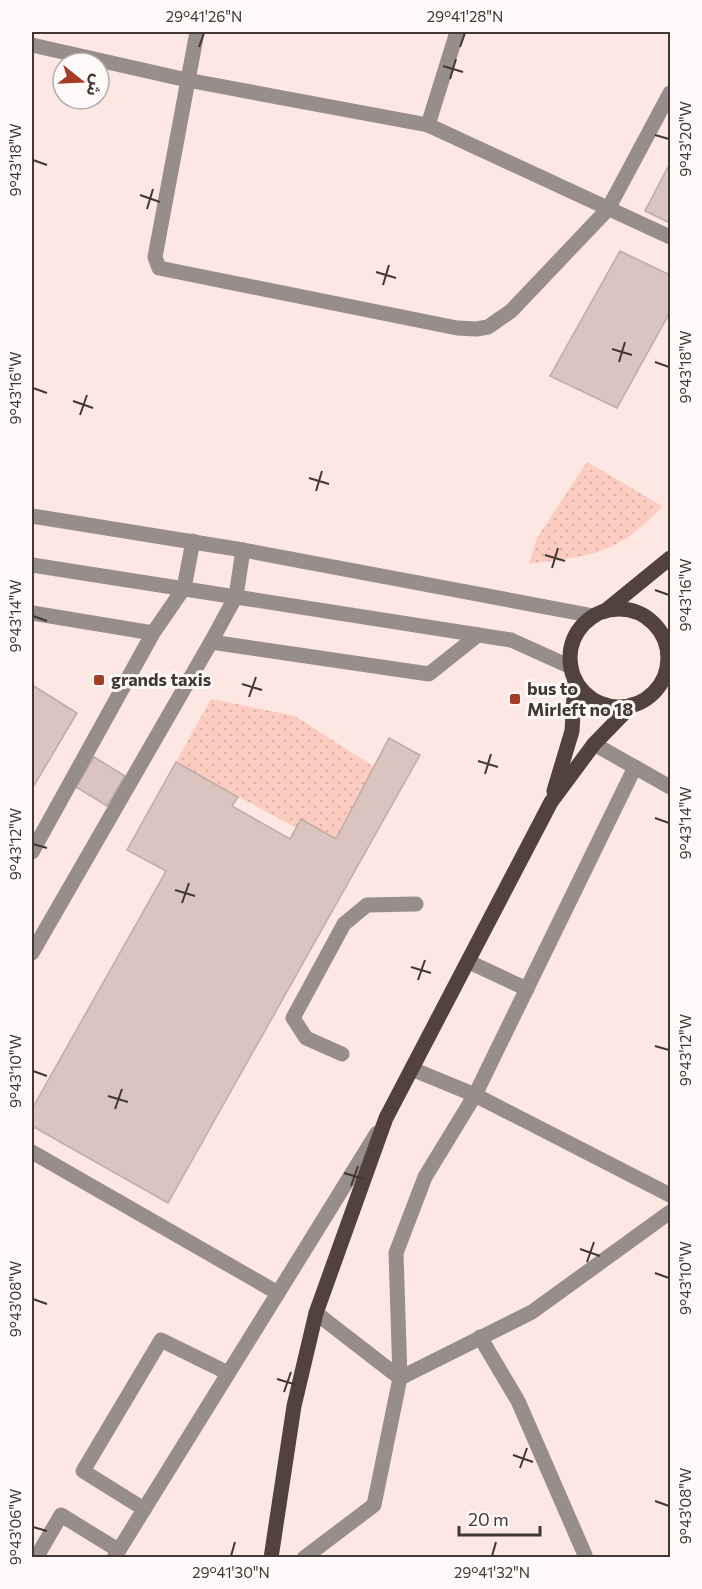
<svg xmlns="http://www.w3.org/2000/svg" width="702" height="1589" viewBox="0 0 702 1589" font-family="Commissioner,'Noto Sans Arabic',sans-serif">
	<defs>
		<pattern id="grass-dots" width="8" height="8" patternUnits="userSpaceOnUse" patternTransform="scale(1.5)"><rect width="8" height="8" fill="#fcccc0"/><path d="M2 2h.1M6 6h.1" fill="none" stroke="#d9b0a6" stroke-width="1.8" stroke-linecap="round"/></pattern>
	</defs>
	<rect width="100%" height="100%" fill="#fde7e2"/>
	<g fill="url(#grass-dots)">
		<path d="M 587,462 L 662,506 C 619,555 589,556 529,564 L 537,538 Z"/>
		<polygon points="211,699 295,716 374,767 336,839 301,819 296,828 176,762"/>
	</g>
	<g fill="#dac4bf" stroke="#bfaaa5" stroke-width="1.5">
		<polygon points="670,163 670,223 645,211"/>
		<polygon points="620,251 670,275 670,312 617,408 550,376"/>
		<polygon points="32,685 77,713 32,789"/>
		<polygon points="389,738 420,755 168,1203 32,1126 32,1109 166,871 127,850 176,762 238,797 232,806 290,839 301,819 336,839"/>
		<polygon points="94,757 125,776 107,806 76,787"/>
	</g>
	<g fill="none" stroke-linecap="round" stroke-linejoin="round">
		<g stroke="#978e8b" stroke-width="15">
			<polyline points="197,32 155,257 159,268 457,328 476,329 488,327 511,311 608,209 670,93"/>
			<polyline points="32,45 187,80 428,125 670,237"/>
			<polyline points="428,125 457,32"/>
			<polyline points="32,516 243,550 594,616"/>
			<polyline points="243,550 236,596 211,642 429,674 478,635"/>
			<polyline points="32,565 511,640 571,667"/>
			<polyline points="32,613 153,633"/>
			<polyline points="594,744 670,787"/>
			<polyline points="635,767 475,1095 425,1177 396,1253 400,1378 532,1312 670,1212"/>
			<polyline points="32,852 153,633 184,588 193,541"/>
			<polyline points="32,953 211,642"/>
			<polyline points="469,962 527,989"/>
			<polyline points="342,1054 306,1038 293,1018 344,924 367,905 416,904"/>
			<polyline points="412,1069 475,1095 670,1195"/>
			<polyline points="32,1152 278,1293"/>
			<polyline points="480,1337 518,1401 585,1555"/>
			<polyline points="144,1509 83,1471 161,1340 228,1373"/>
			<polyline points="36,1558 61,1515 118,1550"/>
			<polyline points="114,1558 377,1133"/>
			<polyline points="304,1558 374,1505 400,1378 316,1313"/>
		</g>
		<g stroke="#51423e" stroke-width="15">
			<circle cx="619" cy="658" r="49"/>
			<polyline points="605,611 670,558"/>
			<polyline points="554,791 572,731 575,679"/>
			<polyline points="271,1558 294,1406 316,1313 386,1118 551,802 594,744 632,705"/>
		</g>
	</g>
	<path fill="none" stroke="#413836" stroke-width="2" d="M 199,47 L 204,33M 460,47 L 465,33M 443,66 L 463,72M 450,79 L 456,59M 655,135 L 669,139M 33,160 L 47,165M 140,195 L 160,202M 147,209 L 153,189M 376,272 L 396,278M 383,285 L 389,265M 612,349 L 632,355M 619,362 L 625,342M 655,362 L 669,367M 33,388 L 47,393M 73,401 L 93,408M 80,415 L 87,395M 309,478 L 329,484M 316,491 L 322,471M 545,555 L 565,561M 552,568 L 558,548M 655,590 L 669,595M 33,616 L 47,621M 242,684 L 262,690M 249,697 L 256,677M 478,761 L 498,767M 485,774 L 491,754M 655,818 L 669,823M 33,844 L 47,848M 175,890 L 195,896M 182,903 L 189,883M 411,967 L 431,973M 418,980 L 425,960M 655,1046 L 669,1050M 33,1071 L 47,1076M 108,1096 L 128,1102M 115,1109 L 122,1089M 344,1173 L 364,1179M 351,1186 L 358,1166M 580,1249 L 600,1256M 587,1262 L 594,1242M 655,1273 L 669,1278M 33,1299 L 47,1304M 277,1379 L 297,1385M 284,1392 L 291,1372M 513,1455 L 533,1462M 520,1468 L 527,1448M 655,1501 L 669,1506M 33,1527 L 47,1531M 231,1556 L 235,1542M 492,1556 L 496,1542"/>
	<g fill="#a43b23" stroke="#fdf9f8" stroke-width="2">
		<rect x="93" y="674" width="12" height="12" rx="3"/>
		<rect x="509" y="693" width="12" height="12" rx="3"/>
	</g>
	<g text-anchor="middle" stroke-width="6" stroke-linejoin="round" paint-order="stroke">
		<g font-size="18" font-weight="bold" fill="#413836" stroke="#fdf9f8" text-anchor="start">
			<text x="111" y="686">grands taxis</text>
			<text x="527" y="695">bus to<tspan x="527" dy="21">Mirleft no 18</tspan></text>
		</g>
	</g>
	<rect width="702" height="1589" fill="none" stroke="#fdf9f8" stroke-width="66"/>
	<g transform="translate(81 81) rotate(108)"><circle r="28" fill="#fdf9f8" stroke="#b2acaa" stroke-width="1.5"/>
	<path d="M0-4.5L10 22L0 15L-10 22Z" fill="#a43b23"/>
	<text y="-9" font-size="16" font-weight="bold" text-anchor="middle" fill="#413836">ش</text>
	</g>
	<path d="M459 1526v9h81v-9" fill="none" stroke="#413836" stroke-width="3"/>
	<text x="468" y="1526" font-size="18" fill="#413836" stroke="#fdf9f8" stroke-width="4.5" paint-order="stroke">20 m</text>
	<rect x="33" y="33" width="636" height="1523" fill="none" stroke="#413836" stroke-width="2"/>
	<g font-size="15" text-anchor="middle" fill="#413836">
		<text x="204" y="22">29°41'26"N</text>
		<text x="465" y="22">29°41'28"N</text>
		<text transform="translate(686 139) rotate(-90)" y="5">9°43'20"W</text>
		<text transform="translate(16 160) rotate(-90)" y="5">9°43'18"W</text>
		<text transform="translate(686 367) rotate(-90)" y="5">9°43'18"W</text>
		<text transform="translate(16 388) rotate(-90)" y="5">9°43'16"W</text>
		<text transform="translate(686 595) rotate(-90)" y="5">9°43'16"W</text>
		<text transform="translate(16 616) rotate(-90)" y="5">9°43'14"W</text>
		<text transform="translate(686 823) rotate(-90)" y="5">9°43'14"W</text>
		<text transform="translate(16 844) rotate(-90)" y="5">9°43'12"W</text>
		<text transform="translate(686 1050) rotate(-90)" y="5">9°43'12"W</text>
		<text transform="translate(16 1071) rotate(-90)" y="5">9°43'10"W</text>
		<text transform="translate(686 1278) rotate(-90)" y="5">9°43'10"W</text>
		<text transform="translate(16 1299) rotate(-90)" y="5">9°43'08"W</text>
		<text transform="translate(686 1506) rotate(-90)" y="5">9°43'08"W</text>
		<text transform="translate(16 1527) rotate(-90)" y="5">9°43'06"W</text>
		<text x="231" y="1578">29°41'30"N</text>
		<text x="492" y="1578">29°41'32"N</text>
	</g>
</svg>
